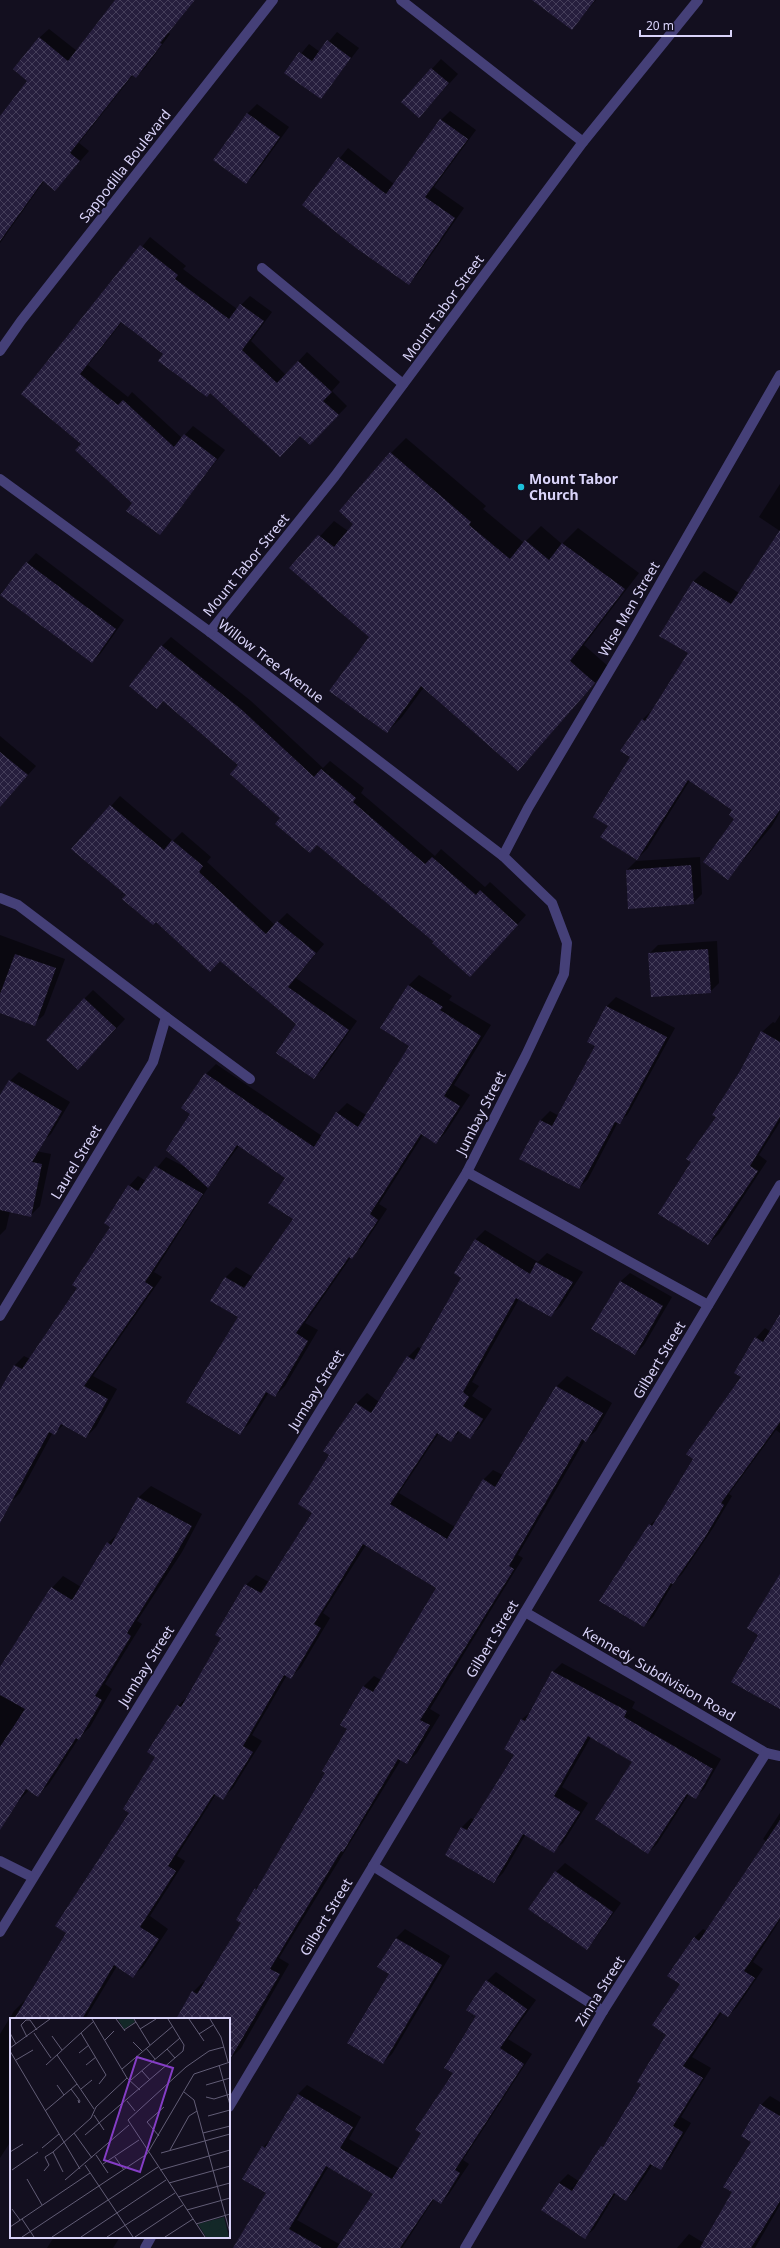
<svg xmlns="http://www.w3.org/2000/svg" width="780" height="2248" viewBox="0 0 780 2248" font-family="'Noto Sans',sans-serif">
	<defs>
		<pattern id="building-cross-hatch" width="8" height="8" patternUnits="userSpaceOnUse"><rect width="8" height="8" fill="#261e3d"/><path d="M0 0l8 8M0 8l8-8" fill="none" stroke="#453e5a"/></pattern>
	</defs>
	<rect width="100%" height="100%" fill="#130f1f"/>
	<g fill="#0007" fill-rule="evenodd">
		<polygon points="116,0 195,0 168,33 170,34 145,68 136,77 133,75 79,143 89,151 55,190 44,181 0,243 0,117 29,81 39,38 49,29 77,51"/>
		<polygon points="534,0 596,0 572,29"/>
		<polygon points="337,32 359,48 321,98 286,72 309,44 320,52"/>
		<polygon points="441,59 458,74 419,117 402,102"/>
		<polygon points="257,104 289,127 255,174 246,183 214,160 248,113"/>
		<polygon points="450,111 476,130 434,187 464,208 417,275 409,283 303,204 348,148 394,184 441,120"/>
		<polygon points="150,237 186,266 183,269 237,309 250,296 272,312 251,341 286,375 307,352 340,382 332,391 347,406 319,435 300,435 211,392 122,322 88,365 128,397 132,392 182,438 193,426 225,450 159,534 82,444 22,394"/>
		<polygon points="406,438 486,506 483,509 524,543 541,526 562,544 578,528 639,573 584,645 609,667 518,769 424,687 402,717 387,732 371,637 291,568 334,521 348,531 354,524 391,453"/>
		<polygon points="780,484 780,531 759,517"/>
		<polygon points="780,531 780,812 772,826 728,878 736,818 733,810 690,780 647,849 637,859 609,825 631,757 621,751 643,719 653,709 689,653 661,635 694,581 704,571 739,593"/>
		<polygon points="36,553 124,620 101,653 92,662 0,594"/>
		<polygon points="171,637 251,701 323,768 330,761 364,788 361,793 435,856 441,849 485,887 490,882 526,915 479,967 435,942 318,844 310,852 239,765 164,700 157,707 162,646"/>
		<polygon points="0,736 36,766 0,806"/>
		<polygon points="120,796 173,841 182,832 211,857 207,862 275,925 287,913 324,944 296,978 357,1021 323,1069 314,1078 297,1024 220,960 127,895 73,849"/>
		<polygon points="700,857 702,894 693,903 629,908 627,870 636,861"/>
		<polygon points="0,935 65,959 44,1015 34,1024 0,1012"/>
		<polygon points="717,941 719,983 710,992 649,954 658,945"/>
		<polygon points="419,975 452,996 449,1000 491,1025 454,1085 470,1095 446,1132 436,1143 423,1135 379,1204 387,1209 362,1247 351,1257 305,1323 318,1330 285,1386 275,1396 269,1392 250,1423 240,1433 239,1317 226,1277 236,1267 253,1277 294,1219 287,1178 239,1146 211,1183 154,1272 162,1277 93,1376 117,1389 96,1427 86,1437 64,1424 55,1433 53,1432 20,1493 10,1503 0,1497 0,1392 14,1366 24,1356 30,1359 79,1288 112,1227 129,1186 138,1176 146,1181 166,1157 187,1168 191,1114 206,1074 216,1064 322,1136 337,1113 347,1103 366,1115 410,1046 382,1028 409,985"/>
		<polygon points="93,990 125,1019 78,1069 84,999"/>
		<polygon points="616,997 675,1028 628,1114 619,1123 618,1122 588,1179 579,1188 521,1158 541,1120 550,1111 559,1116 596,1046 589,1042 607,1006"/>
		<polygon points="780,1015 780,1122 759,1155 767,1161 719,1234 708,1244 692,1162 762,1032 773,1022 775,1023"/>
		<polygon points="19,1072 70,1102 51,1134 42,1142 0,1117 0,1097 10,1081"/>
		<polygon points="0,1144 51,1154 40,1206 30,1216 10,1211 6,1229 0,1235"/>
		<polygon points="485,1230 538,1262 547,1253 583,1272 561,1306 550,1316 519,1299 472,1382 479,1386 472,1396 492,1409 480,1427 470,1437 460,1431 451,1441 439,1433 399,1493 455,1527 483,1480 493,1470 503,1475 557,1386 567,1376 612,1403 596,1431 585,1440 518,1555 523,1558 430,1709 440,1715 417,1753 407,1763 401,1760 279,1958 289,1964 241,2048 231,2058 229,2057 229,2019 177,2019 193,1992 203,1982 205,1983 242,1922 255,1889 261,1883 326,1772 348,1729 341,1724 364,1686 374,1676 381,1680 437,1588 366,1545 323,1613 330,1618 301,1667 291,1677 287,1675 252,1735 262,1741 233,1788 223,1798 216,1794 177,1856 185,1861 150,1916 168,1929 143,1967 132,1977 117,1966 85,2019 11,2019 11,2141 0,2158 0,2034 14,2011 24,2001 25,2002 68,1933 130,1813 157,1757 178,1706 188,1696 222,1638 246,1585 256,1575 269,1582 313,1512 330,1454 325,1451 357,1403 367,1393 379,1402 408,1357 418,1347 421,1349 463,1277 475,1240"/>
		<polygon points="630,1273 672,1297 644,1345 635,1354 621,1281"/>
		<polygon points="780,1316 780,1433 776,1430 729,1494 732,1496 713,1528 682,1574 674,1582 653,1617 644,1626 650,1525 659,1516 743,1377 756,1338 765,1328 771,1332"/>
		<polygon points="151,1486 202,1514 182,1552 137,1621 142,1624 105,1684 112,1689 90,1727 79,1738 49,1784 38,1795 29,1790 14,1806 0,1797 0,1669 52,1588 63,1576 81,1587 108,1543 120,1532 139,1497"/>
		<polygon points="562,1663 635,1702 632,1708 721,1759 704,1789 695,1797 689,1794 657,1844 648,1853 634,1762 591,1737 562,1787 588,1803 563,1843 554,1851 526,1834 503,1873 494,1882 446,1854 462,1827 471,1818 475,1820 515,1755 522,1719 532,1711 553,1672"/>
		<polygon points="780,1813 780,1920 753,1962 763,1969 737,2007 728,2016 722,2012 692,2057 711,2068 681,2117 691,2123 669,2160 660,2168 653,2164 635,2191 626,2200 616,2193 594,2229 585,2237 559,2183 568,2174 580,2182 602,2147 609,2140 642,2084 667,2034 694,1938 703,1929 707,1931 767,1842 763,1839"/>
		<polygon points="565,1863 621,1903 595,1939 587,1948 556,1872"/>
		<polygon points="405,1929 450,1956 392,2054 383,2063 390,1974 379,1967 396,1938"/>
		<path d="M 496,1972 L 536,2000 L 508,2039 L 532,2054 L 463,2160 L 469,2164 L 449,2194 L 441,2203 L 434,2199 L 402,2248 L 235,2248 L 268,2193 L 263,2147 L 272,2138 L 298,2094 L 307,2085 L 361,2117 L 349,2139 L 400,2169 L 422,2133 L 454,2073 L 477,2016 L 487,1981 ZM 328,2167 L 374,2194 L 341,2245 L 297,2220 Z"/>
		<polygon points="770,2096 780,2102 780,2205 755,2248 677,2248 689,2234 704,2243 733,2192 752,2142 742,2136 761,2105"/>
		<polygon points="54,2237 120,2237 113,2248 47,2248"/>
	</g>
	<g fill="url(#building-cross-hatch)">
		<polygon points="115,0 195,0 160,43 162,44 136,78 132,75 70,153 80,161 55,191 43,181 0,241 0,116 27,81 13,69 39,37 68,61"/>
		<polygon points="532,0 595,0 572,30"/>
		<polygon points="327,40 351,58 321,99 284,73 299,52 312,61"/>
		<polygon points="431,68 449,83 419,118 401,102"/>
		<polygon points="247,113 280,137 246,184 213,160"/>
		<polygon points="440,119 468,139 425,197 455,218 409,285 356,248 302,205 338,157 386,194"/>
		<polygon points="140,245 178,275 175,279 229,319 240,304 264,321 242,350 277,383 298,361 332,392 323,401 339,415 310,445 300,436 280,457 210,393 207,397 158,361 163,354 121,322 80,374 118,405 123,400 174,447 184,434 217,459 160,535 126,511 132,503 75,450 81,444 21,394"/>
		<polygon points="390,452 471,522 469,525 510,559 525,540 549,560 562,543 625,589 570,661 595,683 518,771 421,686 387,733 329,691 369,637 289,568 318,535 334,547 353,524 339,511"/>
		<polygon points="780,530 780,810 728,880 703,862 734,819 729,815 732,810 688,780 637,860 600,837 608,826 593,817 630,757 620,751 642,719 645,721 688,653 659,636 693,581 731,604"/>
		<polygon points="26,562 116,629 92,663 0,595"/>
		<polygon points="161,645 242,710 314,777 321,769 356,798 353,802 425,864 432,857 476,895 480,890 518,925 470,977 432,943 434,942 317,845 310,853 275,824 280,818 230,774 238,765 163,701 157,709 129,686"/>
		<polygon points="0,752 28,775 0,807"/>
		<polygon points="110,805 164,850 172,840 203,866 199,872 266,934 277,921 316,953 288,987 349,1030 314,1079 276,1053 296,1024 220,961 210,972 156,922 153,925 122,899 126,895 71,849"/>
		<polygon points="691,865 694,904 628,909 626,870"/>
		<polygon points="708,949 711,993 651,997 648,953"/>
		<polygon points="15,954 56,968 35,1026 0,1013 0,994"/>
		<polygon points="408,985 443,1007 440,1010 481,1036 444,1096 460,1106 436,1144 421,1134 370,1214 378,1220 352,1259 349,1257 296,1333 308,1341 275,1397 266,1392 240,1435 186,1402 238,1317 210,1301 225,1277 244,1288 293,1219 268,1203 285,1178 237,1145 208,1188 166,1150 190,1114 181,1108 205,1073 314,1147 336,1112 358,1127 409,1046 380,1028"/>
		<polygon points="84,998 116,1028 78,1070 46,1040"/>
		<polygon points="606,1006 667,1037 620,1124 615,1122 579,1189 519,1159 540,1120 552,1126 595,1046 587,1042"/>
		<polygon points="761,1031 780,1042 780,1117 750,1166 758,1171 708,1245 658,1214 691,1162 686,1159 716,1117 712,1115 740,1071"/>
		<polygon points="9,1080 62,1111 32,1162 42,1164 31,1217 0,1210 0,1095"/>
		<polygon points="155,1166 203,1194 145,1282 153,1287 84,1386 108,1399 86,1438 61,1424 55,1435 49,1432 0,1523 0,1390 14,1365 22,1369 77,1288 72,1285 110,1227 104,1223 128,1185 138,1191"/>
		<polygon points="475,1239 530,1274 536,1262 573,1282 551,1317 516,1298 463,1392 469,1397 463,1406 483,1419 470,1439 458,1431 451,1442 437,1433 390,1504 447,1539 483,1479 495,1487 556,1386 603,1413 586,1442 582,1439 509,1566 514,1569 420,1720 430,1725 407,1764 398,1759 343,1852 341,1851 300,1919 270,1969 280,1974 229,2061 229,2019 176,2019 192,1991 197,1994 241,1923 236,1920 255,1888 256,1890 325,1773 322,1771 347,1729 340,1725 363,1686 373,1692 436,1588 363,1544 314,1624 321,1628 291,1679 284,1675 243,1746 253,1752 223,1800 214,1794 168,1866 176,1871 140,1927 159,1939 133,1978 114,1965 82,2019 14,2019 66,1933 55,1926 129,1813 123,1809 155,1757 147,1752 177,1705 181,1707 221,1638 215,1635 245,1584 261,1593 312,1513 298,1504 329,1455 323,1451 356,1403 371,1413 407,1356 414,1360 461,1278 454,1273"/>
		<polygon points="620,1281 663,1306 635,1355 591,1329"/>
		<polygon points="780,1314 780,1422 721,1503 724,1505 704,1539 673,1584 671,1583 644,1627 599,1601 649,1524 652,1526 693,1459 686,1454 741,1377 734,1373 755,1337 763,1342"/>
		<polygon points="138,1497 192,1526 170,1564 127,1633 131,1636 95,1696 102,1700 79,1740 76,1738 38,1797 26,1789 0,1830 0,1747 25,1709 0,1695 0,1667 51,1587 72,1600 107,1542 111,1545"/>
		<polygon points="780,1574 780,1709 731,1682 758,1635 747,1628"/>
		<polygon points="552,1671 627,1711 624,1717 713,1769 696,1799 687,1794 648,1854 595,1819 632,1762 588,1736 554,1796 580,1812 554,1853 523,1834 494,1883 445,1855 461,1827 467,1830 514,1755 504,1749 521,1719 525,1721"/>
		<polygon points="780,1820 780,1918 744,1971 755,1978 728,2017 720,2012 683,2066 703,2078 673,2126 683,2132 661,2170 650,2164 626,2201 614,2193 585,2239 541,2210 559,2183 572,2191 601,2146 603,2147 641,2084 637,2082 666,2035 652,2025 680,1984 667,1976 694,1937 699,1941"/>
		<polygon points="555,1871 613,1912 587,1950 528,1909"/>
		<polygon points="396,1938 442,1965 383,2064 347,2043 389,1974 377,1967"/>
		<polygon points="486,1980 527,2009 500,2048 524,2064 455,2170 460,2173 441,2204 433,2199 400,2248 337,2248 373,2194 326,2166 289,2229 322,2248 233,2248 266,2193 242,2179 262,2146 265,2148 298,2094 353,2127 340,2148 392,2179 421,2133 415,2130 453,2073 444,2068 476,2016 466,2010"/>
		<polygon points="760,2104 780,2116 780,2201 751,2248 700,2248 732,2192 723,2187 751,2142 741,2136"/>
	</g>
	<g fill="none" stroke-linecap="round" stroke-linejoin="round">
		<g stroke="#454078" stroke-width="10">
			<polyline points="401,0 583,142"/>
			<polyline points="262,268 403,384"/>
			<polyline points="0,351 21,321 273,0"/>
			<polyline points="0,479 210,632 503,856 552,903 567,943 564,974 526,1055 467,1172 0,1932"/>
			<polyline points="210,632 335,476 583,142 698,0"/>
			<polyline points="503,856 528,808 629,638 780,375"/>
			<polyline points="0,898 18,905 166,1017 153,1062 0,1316"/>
			<polyline points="166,1017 250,1079"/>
			<polyline points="467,1172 708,1305"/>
			<polyline points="525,1612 766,1753 780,1756"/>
			<polyline points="0,1861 32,1877"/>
			<polyline points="373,1866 603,2011"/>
			<polyline points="229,2107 780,1185"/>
			<polyline points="145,2248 151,2237"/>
			<polyline points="465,2248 603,2011 766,1753"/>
		</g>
	</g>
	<circle fill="#1dc1db" stroke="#130f1f" stroke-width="1.5" cx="521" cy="487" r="4"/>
	<g text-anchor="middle" stroke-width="4" stroke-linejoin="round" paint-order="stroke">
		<g font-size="14" fill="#d9d3f9" stroke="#130f1f">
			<text transform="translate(125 166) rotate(-52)" y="5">Sappodilla Boulevard</text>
			<text transform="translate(443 308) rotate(-54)" y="5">Mount Tabor Street</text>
			<text transform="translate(246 565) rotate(-51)" y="5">Mount Tabor Street</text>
			<text transform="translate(629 609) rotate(-60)" y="5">Wise Men Street</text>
			<text transform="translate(271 661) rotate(37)" y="5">Willow Tree Avenue</text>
			<text transform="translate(481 1113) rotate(-63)" y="5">Jumbay Street</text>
			<text transform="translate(76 1162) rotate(-59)" y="5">Laurel Street</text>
			<text transform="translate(659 1360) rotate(-59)" y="5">Gilbert Street</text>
			<text transform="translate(316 1390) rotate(-58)" y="5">Jumbay Street</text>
			<text transform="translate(492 1639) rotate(-59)" y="5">Gilbert Street</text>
			<text transform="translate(146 1666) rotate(-58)" y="5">Jumbay Street</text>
			<text transform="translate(659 1674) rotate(30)" y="5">Kennedy Subdivision Road</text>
			<text transform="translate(326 1917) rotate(-59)" y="5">Gilbert Street</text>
			<text transform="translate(600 1991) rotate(-58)" y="5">Zinna Street</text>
		</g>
		<g font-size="14" font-weight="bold" fill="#d9d3f9" stroke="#130f1f" text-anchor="start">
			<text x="529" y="484">Mount Tabor<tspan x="529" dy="16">Church</tspan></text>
		</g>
	</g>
	<g transform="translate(10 2018)">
		<rect width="220" height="220" fill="#130f1f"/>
		<path d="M 108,1 L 123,1 L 125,4 L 114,11 ZM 214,199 L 219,219 L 196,219 L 188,206 Z" fill="#132828"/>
		<path d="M 211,202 L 213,210 L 204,214 L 199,209 L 201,204 Z" fill="#132828"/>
		<path fill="none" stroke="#625d76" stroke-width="1" d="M 82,1 L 117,60 L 130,72M 106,1 L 115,13M 124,1 L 140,27M 179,1 L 194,23M 200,1 L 211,19 L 218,44M 130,11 L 146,1M 114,12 L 126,4M 0,15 L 6,26M 24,15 L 41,40M 71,15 L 96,57 L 89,66M 189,16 L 203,7M 42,18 L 52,32M 17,19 L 11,7 L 16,2 L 20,2 L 27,12M 95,22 L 104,13M 123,24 L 132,33M 0,30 L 40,1M 136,30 L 145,41M 157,31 L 165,40M 0,33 L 70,151M 69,35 L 79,27M 6,42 L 23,32M 36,47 L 84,3M 76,47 L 86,39M 209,47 L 220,87M 112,51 L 163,8M 132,53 L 140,62M 121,62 L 170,20M 67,66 L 84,91M 47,67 L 54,77M 196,67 L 220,60M 61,71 L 70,83 L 69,85 L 68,82M 71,71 L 82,62M 174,74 L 184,82 L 220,215M 196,79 L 204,81 L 220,76M 117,83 L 125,93M 35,93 L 67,66 L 47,37M 84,97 L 94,112M 198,98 L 220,92M 64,115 L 82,140M 193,115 L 220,108M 75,117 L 173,33 L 174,27 L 158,1M 149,118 L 137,104 L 154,89M 32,130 L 49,116M 160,132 L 179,98 L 187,93M 0,134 L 13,126M 151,135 L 220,116M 86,137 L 98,155M 105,139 L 114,152M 93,146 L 129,122M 75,147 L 123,219M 2,152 L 28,134M 150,152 L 220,132M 34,153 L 39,147 L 35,139 L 43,134M 53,154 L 43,134 L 81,100 L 86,89 L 117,60M 17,161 L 32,187M 55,162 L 119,107M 159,165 L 220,148M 168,179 L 220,165M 2,191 L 10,202M 177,192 L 220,180M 12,201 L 24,219M 186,206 L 220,196M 0,209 L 80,155M 12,219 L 137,136 L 184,56 L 220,44M 42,219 L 148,149M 71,219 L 156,162M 97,219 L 165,175M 125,219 L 173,187M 155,219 L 183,201M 195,219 L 118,102 L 176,49 L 199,33 L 214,29"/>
		<path fill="#843dc5" fill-opacity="0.15" stroke="#843dc5" stroke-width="2" d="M 127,39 L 163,50 L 130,154 L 94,142 Z"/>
		<rect width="220" height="220" fill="none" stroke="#d9d3f9" stroke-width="2"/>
	</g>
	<path d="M640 30v6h91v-6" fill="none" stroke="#d9d3f9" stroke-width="2"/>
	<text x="646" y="30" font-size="12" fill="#d9d3f9" stroke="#130f1f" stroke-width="3" paint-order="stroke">20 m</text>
</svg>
